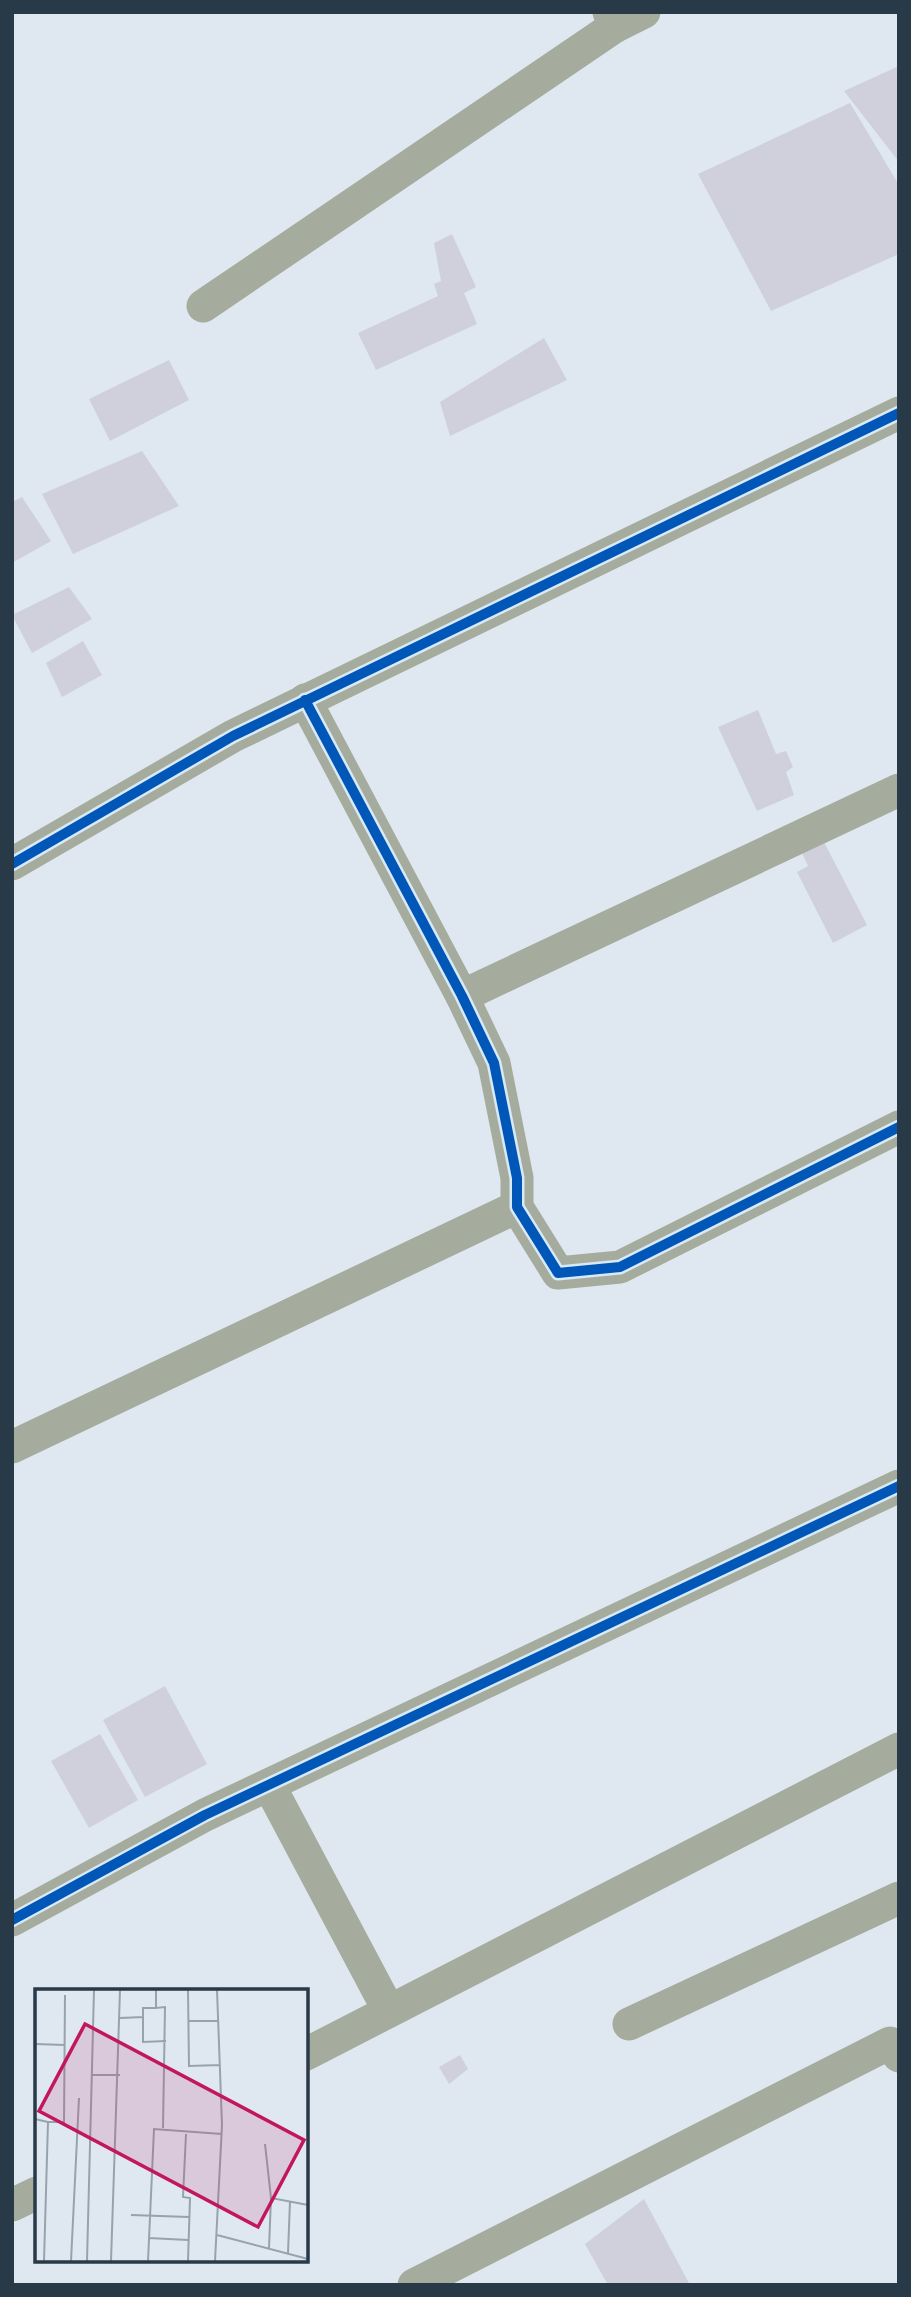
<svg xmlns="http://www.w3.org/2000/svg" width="911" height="2297" viewBox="0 0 911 2297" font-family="Signika,sans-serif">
	<rect width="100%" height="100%" fill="#dfe8f1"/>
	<g fill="#d0d0dd">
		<polygon points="899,66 899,162 844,91"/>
		<polygon points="850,103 899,185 899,254 771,311 698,174"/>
		<polygon points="452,234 476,287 464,293 477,324 376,370 358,333 438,296 434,284 441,281 434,243"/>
		<polygon points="544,338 567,380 450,436 440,402"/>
		<polygon points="169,360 189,400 110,441 89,399"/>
		<polygon points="142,451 179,506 73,554 42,494"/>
		<polygon points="22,497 51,541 12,563 12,502"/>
		<polygon points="69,587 92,619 32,653 12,615"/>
		<polygon points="83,641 102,675 62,697 46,663"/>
		<polygon points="758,710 776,754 786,751 793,767 786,772 794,795 757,811 718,727"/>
		<polygon points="824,842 867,925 833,943 797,872 808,866 802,853"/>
		<polygon points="165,1686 207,1764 145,1797 103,1720"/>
		<polygon points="100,1734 138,1800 89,1828 51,1761"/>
		<polygon points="460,2055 468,2069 449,2084 439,2067"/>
		<polygon points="644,2199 690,2285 608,2285 585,2244"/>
	</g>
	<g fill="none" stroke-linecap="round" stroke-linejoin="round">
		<g stroke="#a5ac9e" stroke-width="33">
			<polyline points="614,27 644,12"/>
			<polyline points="203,306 614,27 609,12"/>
			<polyline points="305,700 462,996 494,1063 517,1178 517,1207 558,1273 620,1267 899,1127"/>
			<polyline points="12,864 233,736 899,413"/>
			<polyline points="462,996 899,790"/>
			<polyline points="12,1447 517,1207"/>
			<polyline points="269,1785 389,2011"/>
			<polyline points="12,1920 205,1815 899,1486"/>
			<polyline points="629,2024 899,1898"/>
			<polyline points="306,2054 899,1749"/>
			<polyline points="12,2205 37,2193"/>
			<polyline points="414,2285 890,2043 899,2056"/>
		</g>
		<g stroke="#d8e9f8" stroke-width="15">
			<g id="cycleway">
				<polyline points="305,700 462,996 494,1063 517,1178 517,1207 558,1273 620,1267 899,1127"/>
				<polyline points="12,864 233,736 899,413"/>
				<polyline points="12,1920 205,1815 899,1486"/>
			</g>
		</g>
		<use href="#cycleway" stroke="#0057b8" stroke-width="10"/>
	</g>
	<g transform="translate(35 1989)">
		<rect width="273" height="273" fill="#dfe8f1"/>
		<path fill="none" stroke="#96a2ad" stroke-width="2" d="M 121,1 L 121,19 L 130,18 L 128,139M 153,1 L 154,77 L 185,76M 121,19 L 108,19 L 108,53 L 131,52M 85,29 L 108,28M 153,32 L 183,32M 0,55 L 30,56M 57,86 L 85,86M 0,130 L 13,133 L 9,272M 13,133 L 29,133 L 30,6M 151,145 L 148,208 L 155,209 L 153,272M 230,155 L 236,209 L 273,216M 96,226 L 154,228M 182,246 L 273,270M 114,249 L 153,251M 234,259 L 236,209M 253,264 L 255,212M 36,272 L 44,109M 52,272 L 59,1M 76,272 L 85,1M 113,272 L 119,140 L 187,145M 180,272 L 187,136 L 182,1"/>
		<path fill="#c2185b" fill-opacity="0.15" stroke="#c2185b" stroke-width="3.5" d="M 50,35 L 269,151 L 223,238 L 4,122 Z"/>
		<rect width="273" height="273" fill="none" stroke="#283948" stroke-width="3.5"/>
	</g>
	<rect width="911" height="2297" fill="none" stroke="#283948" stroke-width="28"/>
</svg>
